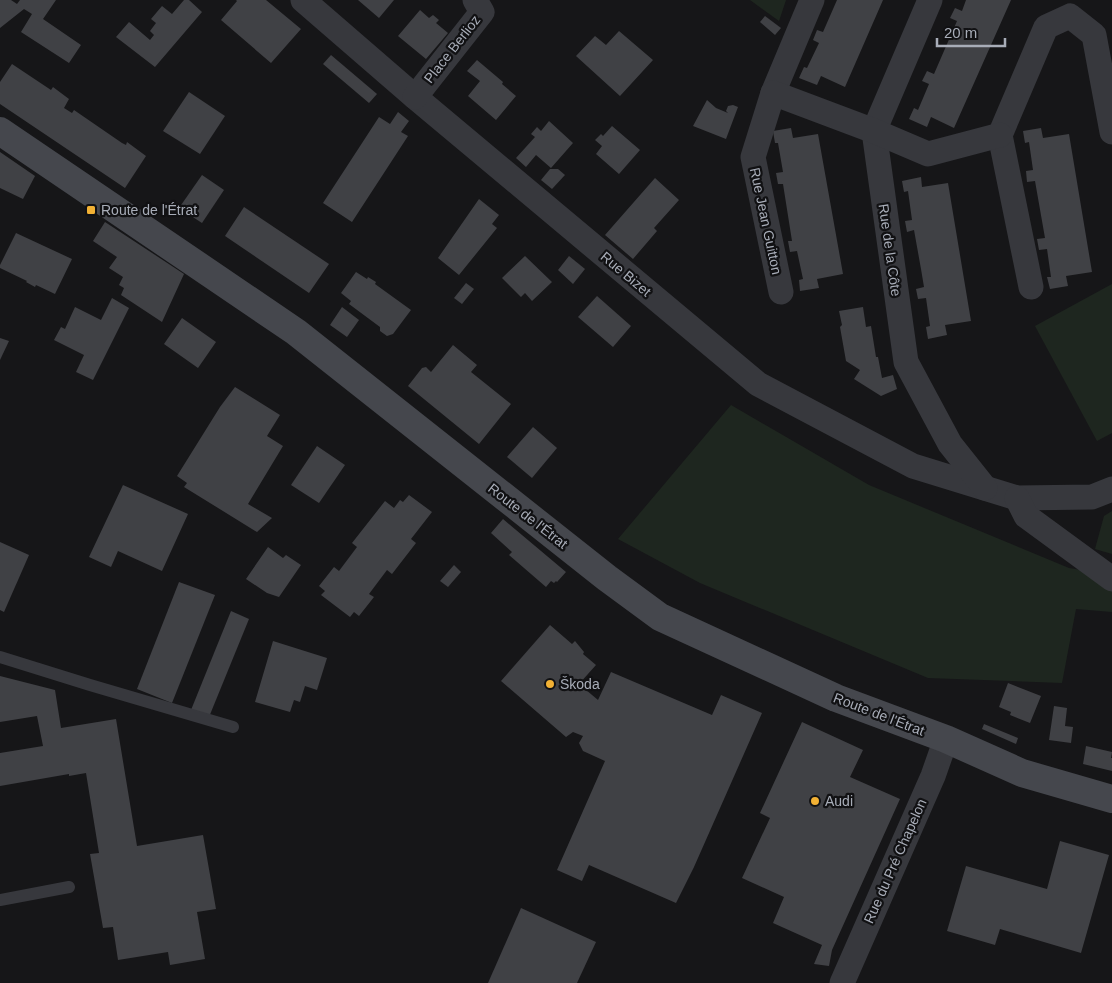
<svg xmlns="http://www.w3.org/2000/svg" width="1112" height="983" viewBox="0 0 1112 983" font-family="Helvetica,sans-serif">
	<rect width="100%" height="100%" fill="#161618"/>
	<g fill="#1e261f">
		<polygon points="750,0 786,0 779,21"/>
		<polygon points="1112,284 1112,433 1097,441 1035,326"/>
		<polygon points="731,405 869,485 1069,568 1112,575 1112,612 1076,609 1062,683 928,678 700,583 618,539"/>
		<polygon points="1112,511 1112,554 1095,549 1104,516"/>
	</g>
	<g fill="#404145">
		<polygon points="0,0 11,0 17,4 20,0 56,0 43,19 81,45 69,63 21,32 32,14 24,9 0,28"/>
		<polygon points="184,0 189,0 202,12 155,67 116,37 129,22 150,40 154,35 150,31 156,23 151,19 162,6 172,14"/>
		<polygon points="236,0 266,0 301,29 271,63 221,20 237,1"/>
		<polygon points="358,0 394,0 379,18"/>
		<polygon points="837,0 883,0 845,87 821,76 817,85 799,78 804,67 807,68 819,43 813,40 817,30 823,32"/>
		<polygon points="966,0 1011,0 954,128 931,117 927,127 909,119 914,108 918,110 929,84 922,81 927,71 934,74 957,21 950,18 955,8 962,11"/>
		<polygon points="420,10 429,18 433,15 439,20 436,23 448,33 426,59 398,36"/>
		<polygon points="765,16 781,28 775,35 760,22"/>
		<polygon points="619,31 653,60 620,96 576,56 595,36 606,45"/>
		<polygon points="331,55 377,94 369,103 323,64"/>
		<polygon points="477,60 503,82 502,84 516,96 496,120 468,96 480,81 467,71"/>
		<polygon points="12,64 51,90 53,87 69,99 64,108 72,113 74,110 122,143 126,145 127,142 146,156 125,188 0,104 0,82"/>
		<polygon points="189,92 225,116 200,154 163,131"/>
		<polygon points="707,100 716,108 728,113 726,111 728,106 733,105 738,107 726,139 693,126"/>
		<polygon points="398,112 409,121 401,132 408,136 352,222 323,203 379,117 390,124"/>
		<polygon points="549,121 573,143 551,168 536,155 526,167 516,158 535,137 531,134 537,127 541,131"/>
		<polygon points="612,126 640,150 619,174 596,154 602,146 595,140 601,134 603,136"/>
		<polygon points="791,128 793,138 818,134 843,274 817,279 819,288 800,291 799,280 803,279 797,251 790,252 788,241 792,241 783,184 778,184 776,173 783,172 778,143 775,143 773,131"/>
		<polygon points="1041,128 1043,138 1069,134 1092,272 1066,276 1068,286 1050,289 1047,277 1051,277 1047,249 1039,250 1037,239 1045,238 1035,181 1027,182 1026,171 1033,170 1029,142 1025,143 1023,131"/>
		<polygon points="0,152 35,176 23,199 0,188"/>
		<polygon points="550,169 558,169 565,175 552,189 541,180"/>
		<polygon points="202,175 224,190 202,223 179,208"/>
		<polygon points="921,177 922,187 948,183 971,321 945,325 947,335 928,339 926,327 930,326 926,298 918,299 916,289 924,287 921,269 914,230 907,232 905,221 912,220 908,191 904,192 902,181"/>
		<polygon points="655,178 679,200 654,228 657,231 633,259 605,235"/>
		<polygon points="479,199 499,215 492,224 497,228 459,275 438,258"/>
		<polygon points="244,207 329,264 309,293 225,236"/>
		<polygon points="105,222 184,274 162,322 121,295 124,288 119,285 123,277 109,268 117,257 93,241"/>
		<polygon points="16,233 72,259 55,294 36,285 35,287 26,282 27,281 0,268 0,265"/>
		<polygon points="525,256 552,282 532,301 525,293 521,297 502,278"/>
		<polygon points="569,256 585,269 573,284 558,270"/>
		<polygon points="356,272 367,279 368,277 376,282 375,284 411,310 393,334 387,336 380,331 380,327 349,304 351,301 341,293"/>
		<polygon points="466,283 474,289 462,304 454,298"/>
		<polygon points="597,296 631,326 613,347 578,317"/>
		<polygon points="112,298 129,308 93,380 76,372 84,355 54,340 61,327 65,329 75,307 101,320"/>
		<polygon points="342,307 359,320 347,337 330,325"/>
		<polygon points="863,307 866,327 871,326 876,357 878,357 882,378 893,375 897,389 881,396 854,379 860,370 846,361 840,327 842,325 839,311"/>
		<polygon points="182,318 216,342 198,368 164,344"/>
		<polygon points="0,338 9,341 0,360"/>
		<polygon points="453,345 477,365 471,372 511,404 479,444 408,386 422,368 426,367 431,372"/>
		<polygon points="235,387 280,415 267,436 283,446 248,504 272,518 257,532 184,487 187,483 177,476 220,407"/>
		<polygon points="533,427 557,448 532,478 507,457"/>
		<polygon points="317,446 345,465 319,503 291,485"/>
		<polygon points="123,485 188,514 162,571 118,551 111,567 89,557"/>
		<polygon points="409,495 432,512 411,539 416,543 392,574 387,570 369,594 374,597 359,616 354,612 350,617 321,595 325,591 319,586 334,567 339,571 357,547 352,543 385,501 394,508 400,500 403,502"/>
		<polygon points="503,519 566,572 557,582 556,581 554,583 551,581 546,587 509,555 512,552 491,533"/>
		<polygon points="0,542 29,555 4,612 0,610"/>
		<polygon points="268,547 283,558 286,555 301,565 279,597 267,593 246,579"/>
		<polygon points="454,565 461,572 448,587 440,581"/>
		<polygon points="179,582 215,595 172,703 137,689"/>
		<polygon points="231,611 249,619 209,717 191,710"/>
		<polygon points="550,625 572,644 575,641 584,652 583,654 596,665 579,684 598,700 611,672 712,715 721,695 762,713 694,867 676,903 589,865 582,881 557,870 605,761 583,751 579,743 583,736 573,732 566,737 501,681"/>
		<polygon points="273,641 327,658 317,690 305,686 300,702 294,700 290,712 255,702"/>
		<polygon points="0,676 55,690 61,728 116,719 137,846 203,835 216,909 197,912 205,959 170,965 168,952 118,960 113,927 103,928 90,854 99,853 86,773 69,776 69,774 0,786 0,753 43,746 37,716 0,722"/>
		<polygon points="1008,683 1041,696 1030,723 1010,715 1011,712 999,707"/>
		<polygon points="1054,706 1067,708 1065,726 1073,727 1071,743 1049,740"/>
		<polygon points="802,722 863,750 850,777 900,799 832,950 829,966 814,964 822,945 773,923 784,897 742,878 770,818 760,813"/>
		<polygon points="984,724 1018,738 1016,744 982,729"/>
		<polygon points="1086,746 1112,752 1111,758 1112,758 1112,771 1083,764"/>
		<polygon points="1060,841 1109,855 1081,953 1000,929 995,945 947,931 966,866 1047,889"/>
		<polygon points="521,908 596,942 577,983 488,983"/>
	</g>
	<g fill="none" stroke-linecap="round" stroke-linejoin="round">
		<g stroke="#37383d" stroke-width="12">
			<polyline points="0,657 90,685 233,727"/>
			<polyline points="0,900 69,887"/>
		</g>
		<g stroke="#37383d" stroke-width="25">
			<polyline points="303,0 415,97 758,384 913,466 1017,498 1092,497 1112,489"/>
			<polyline points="930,0 874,131 906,362 950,444 985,488"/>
			<polyline points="773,93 812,0"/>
			<polyline points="415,97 482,12 475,0"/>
			<polyline points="1031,287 1000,135 1046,27 1070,16 1094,35 1112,132"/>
			<polyline points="781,292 753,157 773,93 874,131 928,154 1000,135"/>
			<polyline points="1017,498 1026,516 1112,579"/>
			<polyline points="842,983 933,776 946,739"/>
		</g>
		<polyline stroke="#45474d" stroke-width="28" points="0,131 296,332 607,578 660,617 836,698 946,739 1022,773 1112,799"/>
	</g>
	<g fill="#f2b134" stroke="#111113" stroke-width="2">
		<rect x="86" y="205" width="10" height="10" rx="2.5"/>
		<circle cx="550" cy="684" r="5"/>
		<circle cx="815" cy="801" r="5"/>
	</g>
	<g text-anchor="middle" stroke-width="4.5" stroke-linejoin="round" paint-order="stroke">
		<g font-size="14" fill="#a8adb8" stroke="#111113">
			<text transform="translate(452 49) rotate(-52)" y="5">Place Berlioz</text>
			<text transform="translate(766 221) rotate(78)" y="5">Rue Jean Guitton</text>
			<text transform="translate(890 250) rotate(82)" y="5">Rue de la Côte</text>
			<text transform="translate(626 274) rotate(40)" y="5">Rue Bizet</text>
			<text transform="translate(528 516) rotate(38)" y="5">Route de l'Étrat</text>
			<text transform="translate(879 714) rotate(21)" y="5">Route de l'Étrat</text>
			<text transform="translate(895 861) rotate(-66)" y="5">Rue du Pré Chapelon</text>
		</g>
		<g font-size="14" fill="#a8adb8" stroke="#111113" text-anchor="start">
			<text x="101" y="215">Route de l'Étrat</text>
			<text x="560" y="689">Škoda</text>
			<text x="825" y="806">Audi</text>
		</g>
	</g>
	<path d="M937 38v8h68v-8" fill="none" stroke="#a8adb8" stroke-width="2.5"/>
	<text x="944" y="38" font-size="15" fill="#a8adb8" stroke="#111113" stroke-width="4" paint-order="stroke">20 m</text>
</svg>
